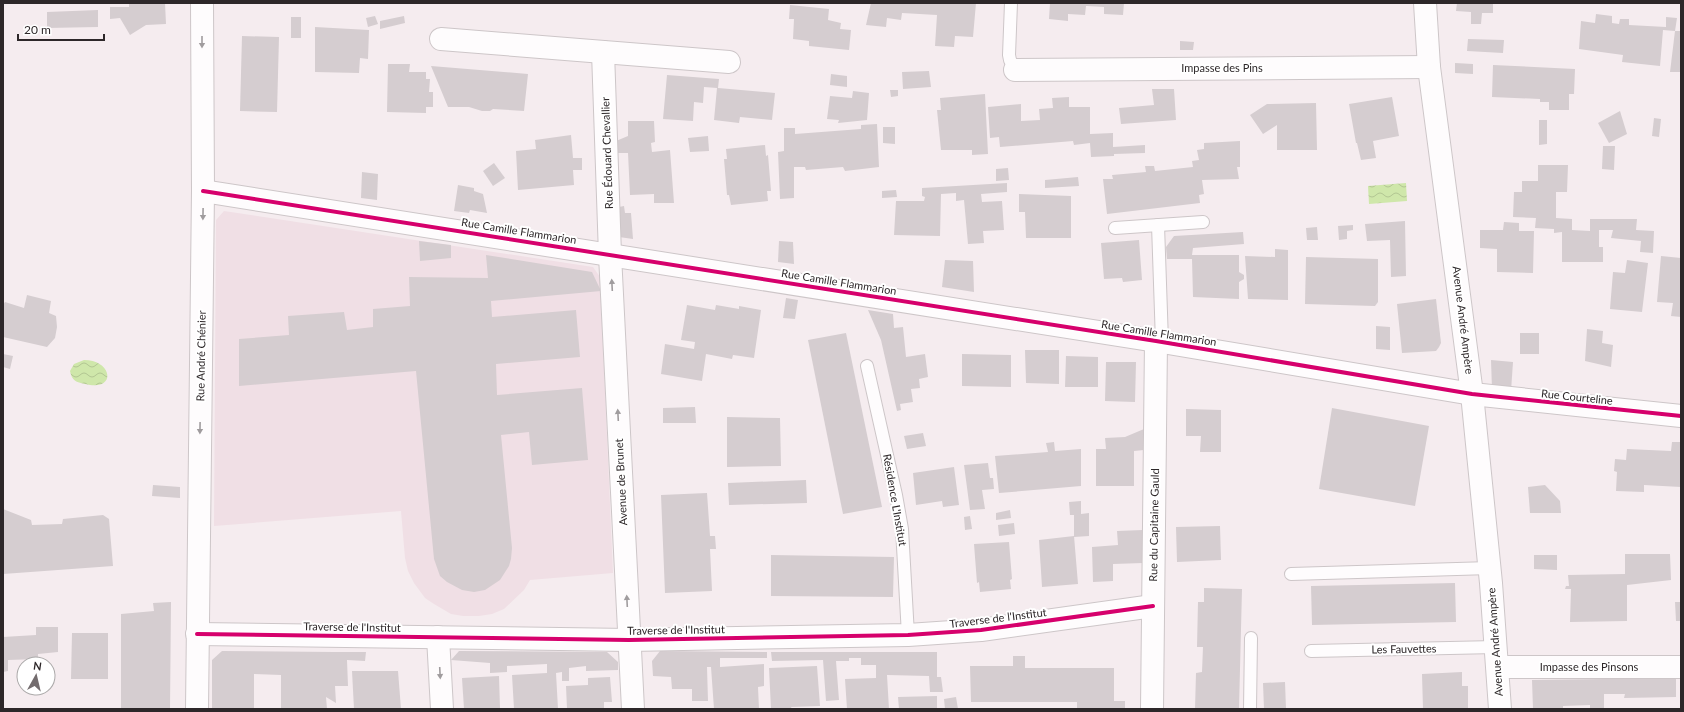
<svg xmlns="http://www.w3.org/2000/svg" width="1684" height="712" viewBox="0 0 1684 712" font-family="Lato,sans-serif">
	<defs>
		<pattern id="water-waves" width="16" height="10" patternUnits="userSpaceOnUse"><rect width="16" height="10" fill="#cfe7aa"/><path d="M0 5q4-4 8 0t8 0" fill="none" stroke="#b2c692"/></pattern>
	</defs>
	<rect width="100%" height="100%" fill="#f5ecef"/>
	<polygon fill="#f0dfe5" points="224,211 593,267 600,277 613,573 530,580 524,590 504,609 492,614 479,616 463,616 451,614 434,604 425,598 414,583 408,571 405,558 401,511 214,526 216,220"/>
	<g fill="url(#water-waves)">
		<polygon points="1406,183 1407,201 1369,204 1368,186"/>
		<path d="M 84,360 C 113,360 117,392 85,384 C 76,382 72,381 70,371 L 74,364 Z"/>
	</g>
	<g fill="#d5cdd0">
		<polygon points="129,3 165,3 166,24 146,25 130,35 120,18 110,19 110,7 129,7"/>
		<polygon points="871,3 976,3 973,37 955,36 954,47 935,46 937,15 902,13 901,20 887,18 886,27 866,25"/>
		<polygon points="1050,3 1124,3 1123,15 1104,14 1104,7 1087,6 1086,6 1085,15 1068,14 1068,21 1049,19"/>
		<polygon points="1457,3 1493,3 1493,13 1482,13 1481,24 1471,24 1471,12 1456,11"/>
		<polygon points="790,5 829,9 828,20 841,23 840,29 851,30 849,50 809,46 809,41 793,39 794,19 789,19"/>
		<polygon points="98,10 98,27 47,28 47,12"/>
		<polygon points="1596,14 1612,16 1612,23 1619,24 1620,19 1629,19 1629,25 1666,27 1666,17 1677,18 1675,31 1663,30 1660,66 1622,62 1623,55 1579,49 1581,21 1595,23"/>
		<polygon points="375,16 378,24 368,27 366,18"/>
		<polygon points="404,16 405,23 380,29 380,21"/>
		<rect x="291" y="17" width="10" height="21"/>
		<polygon points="315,27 369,30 368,59 360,58 359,73 315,72"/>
		<polygon points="1675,31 1681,31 1681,72 1670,72"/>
		<polygon points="242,36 279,37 277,112 240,111"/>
		<polygon points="1468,39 1504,40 1503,53 1467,51"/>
		<polygon points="1180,41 1194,42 1193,50 1180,50"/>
		<polygon points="1455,63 1473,64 1473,74 1455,73"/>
		<polygon points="388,64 410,64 409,72 426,72 426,79 430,79 429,92 433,92 433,107 426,107 426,113 387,112"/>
		<polygon points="1493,65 1575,69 1574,94 1569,94 1569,110 1549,110 1549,102 1540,102 1540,99 1492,97"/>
		<polygon points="431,66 528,74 524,111 493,109 490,111 482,111 469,107 448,107"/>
		<polygon points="929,71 931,87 903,89 902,72"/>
		<polygon points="831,74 847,76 847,87 830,85"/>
		<polygon points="667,75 719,79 718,88 775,93 772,120 740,117 739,123 714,120 717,88 704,87 703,103 694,102 693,121 663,119"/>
		<polygon points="1152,89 1174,89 1176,120 1121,124 1119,108 1154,105"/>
		<polygon points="890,90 898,90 898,96 891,97"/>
		<polygon points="853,91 869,93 867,120 838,123 839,120 827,119 830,96 852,98"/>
		<polygon points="985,94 988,154 972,155 972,150 941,150 937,110 941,110 940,98"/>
		<polygon points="1069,97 1069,107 1090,107 1090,134 1113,133 1113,147 1145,145 1145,153 1114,154 1114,156 1091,157 1090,143 1074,145 1073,141 1000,147 999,137 990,138 988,107 1021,104 1021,121 1040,120 1039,109 1053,108 1052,98"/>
		<polygon points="1392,97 1399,136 1373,141 1376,158 1361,160 1357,143 1356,143 1349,104"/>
		<polygon points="1316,103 1317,150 1277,150 1277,125 1263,134 1250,115 1267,104"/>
		<polygon points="1620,111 1627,134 1609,143 1598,123"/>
		<polygon points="1654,118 1661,119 1659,137 1652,136"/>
		<polygon points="1539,120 1547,120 1547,144 1539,145"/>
		<polygon points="628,121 654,121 655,142 651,143 652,152 670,150 674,203 654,203 654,194 630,195 628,153 617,153 616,141 628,136"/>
		<polygon points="877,124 879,167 845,171 843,167 806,170 805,167 794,167 794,198 780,199 778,152 784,151 784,128 795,128 795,134 861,129 861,125"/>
		<polygon points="883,127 895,127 895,144 883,143"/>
		<polygon points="571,135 573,158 582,158 582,170 573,170 574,185 518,190 516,151 536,149 535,140"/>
		<polygon points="708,136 709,151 690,152 688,138"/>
		<polygon points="1240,141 1240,167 1237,167 1239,179 1202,180 1204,194 1199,195 1200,203 1107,214 1103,179 1113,179 1112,175 1146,172 1145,166 1154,166 1155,171 1193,167 1192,161 1199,160 1197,150 1204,149 1204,143"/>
		<polygon points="765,145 766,156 768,155 771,191 767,191 768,201 731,205 729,195 727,195 724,159 727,159 726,149"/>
		<polygon points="1603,146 1615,146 1614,170 1602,169"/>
		<polygon points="494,163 505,178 493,186 483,171"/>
		<polygon points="1538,165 1568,165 1567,192 1556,192 1556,218 1572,219 1572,230 1590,231 1590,219 1637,219 1636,230 1654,231 1653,253 1640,252 1641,241 1611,238 1613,230 1599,230 1599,247 1603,247 1603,262 1562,262 1562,232 1554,233 1554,229 1535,228 1536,218 1513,217 1514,192 1522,192 1522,181 1538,181"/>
		<polygon points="1008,168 1009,180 996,181 996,169"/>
		<polygon points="362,172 378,174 377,200 361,198"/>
		<polygon points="1078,177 1079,186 1045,188 1045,180"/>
		<polygon points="1007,183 1007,192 981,194 982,202 1002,201 1004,230 983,231 984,243 968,244 964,200 956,201 956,193 941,194 940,236 894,235 896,201 924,201 925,197 922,196 922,188"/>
		<polygon points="458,185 474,188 474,191 483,194 487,213 470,210 469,213 454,211"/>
		<polygon points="896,190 897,197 882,198 882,191"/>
		<polygon points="1019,194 1071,196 1071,238 1026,238 1025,212 1019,212"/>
		<polygon points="624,206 625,213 631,213 633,239 619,237 619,207"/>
		<polygon points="1405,221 1406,276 1391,277 1390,240 1367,241 1365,224"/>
		<polygon points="1504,222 1519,223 1519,231 1534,231 1533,273 1497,272 1497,249 1480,248 1480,230 1503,230"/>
		<polygon points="1353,225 1353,230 1347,231 1347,239 1339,240 1338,226"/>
		<polygon points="1317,227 1318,240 1307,240 1306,228"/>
		<polygon points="1243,232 1244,244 1193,248 1192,255 1239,255 1239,272 1244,275 1244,279 1239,282 1239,299 1193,297 1192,259 1167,259 1166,247 1174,236"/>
		<polygon points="1139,240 1142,280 1123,282 1122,278 1104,279 1101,243"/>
		<polygon points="419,241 451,245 451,258 420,261"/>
		<polygon points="779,241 793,242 794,264 778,262"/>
		<polygon points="1275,249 1288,250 1288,300 1248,299 1245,256 1275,257"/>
		<polygon points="486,255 592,272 601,291 491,301 492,317 576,310 580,357 496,364 497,395 582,388 588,460 532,465 529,432 501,435 512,548 511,559 509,566 500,580 485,590 474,592 462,590 447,582 440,576 434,559 416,371 239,386 239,339 289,335 288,316 344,312 347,330 373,327 373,309 410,306 409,277 488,278"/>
		<polygon points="1661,256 1681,258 1681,317 1671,316 1673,303 1657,302"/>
		<polygon points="1306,257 1378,259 1378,302 1375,306 1305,304"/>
		<polygon points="945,260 973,261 974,292 942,287"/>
		<polygon points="1627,260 1648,263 1642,312 1610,309 1613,272 1625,273"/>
		<polygon points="27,295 51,301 49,313 56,316 57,327 55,338 47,347 3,337 3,305 5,302 24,308"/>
		<polygon points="786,298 798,300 795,319 783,318"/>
		<polygon points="1436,299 1441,343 1439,347 1436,351 1402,353 1397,304"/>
		<polygon points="687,305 715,310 716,305 739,309 739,306 761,310 754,358 733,355 732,359 706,354 702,381 661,374 665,344 694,349 695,342 681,340"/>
		<polygon points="868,310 893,314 894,328 903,327 906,357 925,354 928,377 919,379 920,388 911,389 913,402 900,404 901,410 897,411 881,340"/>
		<polygon points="1376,326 1390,327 1390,350 1376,349"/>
		<polygon points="1587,329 1603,331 1602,343 1613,345 1611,367 1585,361"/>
		<polygon points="846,333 882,507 843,514 808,340"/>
		<rect x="1520" y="333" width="19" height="21"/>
		<polygon points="1025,350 1059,350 1059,384 1026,383"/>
		<polygon points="3,354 13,356 10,369 3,367"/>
		<polygon points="962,354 1011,355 1011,387 962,386"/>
		<polygon points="1066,356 1098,357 1098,387 1065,387"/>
		<polygon points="1491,360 1513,362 1511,391 1492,389"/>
		<polygon points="1106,362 1136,362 1135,402 1105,401"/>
		<polygon points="695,407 696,423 663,423 663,408"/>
		<polygon points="1332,408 1429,426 1415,506 1319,489"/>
		<polygon points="1186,409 1221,410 1221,452 1200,452 1201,436 1186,436"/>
		<polygon points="727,417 780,418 781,466 727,467"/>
		<polygon points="1144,429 1144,450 1134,451 1134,486 1096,486 1096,449 1106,449 1105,438 1125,437"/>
		<polygon points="923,433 926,446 907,449 904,436"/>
		<polygon points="1054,442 1055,451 1081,449 1081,486 999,493 995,456 1048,452 1046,443"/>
		<polygon points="1672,442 1681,442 1681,487 1644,485 1644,492 1616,491 1617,472 1614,471 1615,459 1626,460 1627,449 1671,451"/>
		<polygon points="988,463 990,478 993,478 994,489 982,490 985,509 970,510 964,465"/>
		<polygon points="954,467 959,505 943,507 942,501 916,505 913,473"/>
		<polygon points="806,480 807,503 729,505 728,483"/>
		<polygon points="153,485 180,487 180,498 152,496"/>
		<polygon points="1545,485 1560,501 1561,513 1530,513 1528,487"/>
		<polygon points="707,493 710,536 715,536 716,549 710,549 712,591 665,593 661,495"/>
		<polygon points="1081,501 1081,514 1089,513 1089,536 1074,537 1074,515 1070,515 1069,502"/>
		<polygon points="3,509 31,520 32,525 62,524 63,519 103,515 109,519 113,566 3,574"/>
		<polygon points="1010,510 1011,518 996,520 996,513"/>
		<polygon points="970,516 972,529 965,530 964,517"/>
		<polygon points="1014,523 1015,534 999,536 998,525"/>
		<polygon points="1220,526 1221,560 1177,562 1176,527"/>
		<polygon points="1143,530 1143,563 1113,564 1113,581 1093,582 1092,547 1118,545 1117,531"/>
		<polygon points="1074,536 1078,584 1042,587 1039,540"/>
		<polygon points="1009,542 1012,579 1010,580 1011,589 980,592 979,582 977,583 974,544"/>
		<polygon points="1625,554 1670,554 1671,580 1627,585 1627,621 1570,622 1571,589 1565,589 1566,586 1569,586 1568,575 1625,574"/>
		<polygon points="771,555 894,557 893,597 771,596"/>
		<polygon points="1534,555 1557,555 1557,570 1534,569"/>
		<polygon points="1455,583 1456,622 1312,625 1311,586"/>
		<polygon points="1204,588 1242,589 1239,709 1195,709 1196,673 1202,672 1203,647 1197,647 1198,602 1204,602"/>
		<polygon points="171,602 170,709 121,709 121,614 154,611 153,603"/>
		<polygon points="1675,602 1681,602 1681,621 1676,621"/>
		<polygon points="36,627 58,627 58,652 38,654 38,659 8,660 8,671 3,672 3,637 36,635"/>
		<polygon points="72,633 108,633 108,679 71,679"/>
		<polygon points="222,651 334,652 366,652 365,661 347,660 348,686 335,686 336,703 326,697 327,709 281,709 281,675 254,674 254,709 212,709 212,660"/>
		<polygon points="459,651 607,652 618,662 618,670 586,671 586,666 569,668 569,681 562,681 562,672 556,673 558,709 514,709 512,675 547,673 547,664 507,666 507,672 490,673 490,663 451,660"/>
		<polygon points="660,651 767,652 767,658 720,658 720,667 764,664 764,686 758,687 759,709 714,709 711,667 707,667 708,701 692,701 692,689 672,689 671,677 653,676 652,661"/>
		<polygon points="771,652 937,652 937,677 941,677 943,692 930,692 929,676 887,675 889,709 847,709 845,679 876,678 876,665 861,665 861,658 849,658 849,661 836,661 839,700 826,701 823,660 772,661"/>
		<polygon points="1013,656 1025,656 1025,668 1114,668 1114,701 1125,701 1125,709 1077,709 1077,702 971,702 970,666 1013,666"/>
		<polygon points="817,666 820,706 791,707 792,709 771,709 769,668"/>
		<polygon points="352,671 398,671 401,709 354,709"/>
		<polygon points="1462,672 1462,686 1468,686 1468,709 1423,709 1422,674"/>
		<polygon points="499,676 500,709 464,709 462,678"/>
		<polygon points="610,677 612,702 604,702 604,709 567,709 566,686 588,685 588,678"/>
		<polygon points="1676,678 1676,697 1624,698 1625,694 1604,694 1604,709 1590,709 1590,705 1563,706 1563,709 1533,709 1532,680"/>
		<polygon points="1285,682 1286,709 1264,709 1263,683"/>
		<polygon points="937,696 937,709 899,709 898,697"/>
		<polygon points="956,697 958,709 945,709 944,699"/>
	</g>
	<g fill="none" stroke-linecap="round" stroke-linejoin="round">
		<g stroke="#cdc6c8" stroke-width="14">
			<g id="lane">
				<polyline points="1011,3 1009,55 1010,60 1015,70"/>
				<polyline points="1158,225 1162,342"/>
				<polyline points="1115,228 1203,222"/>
				<polyline points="867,366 896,495 902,529 908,635"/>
				<polyline points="1291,574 1490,568"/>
				<polyline points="1311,651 1496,647"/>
				<polyline points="1250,709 1251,638"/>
			</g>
		</g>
		<g stroke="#cdc6c8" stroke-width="24">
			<g id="street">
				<polyline points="1425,3 1429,67 1472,394 1491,583 1500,709"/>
				<polyline points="441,39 729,62"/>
				<polyline points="603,52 610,255 633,709"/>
				<polyline points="1015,70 1429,67"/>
				<polyline points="203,191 1156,341 1472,394 1681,416"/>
				<polyline points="197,634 629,640 908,635 981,630 1153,606"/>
				<polyline points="438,637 442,709"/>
				<polyline points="1498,667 1681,667"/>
				<polyline points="197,709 203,191 202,3"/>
				<polyline points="1152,709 1156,341"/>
			</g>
		</g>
		<use href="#lane" stroke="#fefcfd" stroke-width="12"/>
		<use href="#street" stroke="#fefcfd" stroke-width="22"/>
		<g stroke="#fff" stroke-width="6">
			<g id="cycleway">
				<polyline points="203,191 1156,341 1472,394 1681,416"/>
				<polyline points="197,634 629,640 908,635 981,630 1153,606"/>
			</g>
		</g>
		<use href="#cycleway" stroke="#d6006c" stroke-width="4"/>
	</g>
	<defs><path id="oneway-solid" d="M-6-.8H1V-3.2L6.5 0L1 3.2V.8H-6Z"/></defs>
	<g fill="#a09c9e">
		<use href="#oneway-solid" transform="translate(202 42) rotate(90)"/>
		<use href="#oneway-solid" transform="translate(203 214) rotate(91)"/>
		<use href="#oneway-solid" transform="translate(612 285) rotate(-93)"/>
		<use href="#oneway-solid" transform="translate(618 415) rotate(-93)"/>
		<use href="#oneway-solid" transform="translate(200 428) rotate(91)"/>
		<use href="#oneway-solid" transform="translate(627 601) rotate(-93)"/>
		<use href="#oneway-solid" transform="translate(440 673) rotate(87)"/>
	</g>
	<g text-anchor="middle" stroke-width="4" stroke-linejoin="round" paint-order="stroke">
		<g font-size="11" fill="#2d2729" stroke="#fff">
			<text x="1222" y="72">Impasse des Pins</text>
			<text transform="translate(607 153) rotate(-92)" y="4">Rue Édouard Chevallier</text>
			<text transform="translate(519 231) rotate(9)" y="4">Rue Camille Flammarion</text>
			<text transform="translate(839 282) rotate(9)" y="4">Rue Camille Flammarion</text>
			<text transform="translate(1463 320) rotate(83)" y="4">Avenue André Ampère</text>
			<text transform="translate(1159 333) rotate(9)" y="4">Rue Camille Flammarion</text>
			<text transform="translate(201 356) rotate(-89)" y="4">Rue André Chénier</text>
			<text transform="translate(1577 397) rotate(6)" y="4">Rue Courteline</text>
			<text transform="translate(621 482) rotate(-93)" y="4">Avenue de Brunet</text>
			<text transform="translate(895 500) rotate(80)" y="4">Résidence L'Institut</text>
			<text transform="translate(1154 525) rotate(-89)" y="4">Rue du Capitaine Gauld</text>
			<text transform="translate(998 618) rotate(-7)" y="4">Traverse de l'Institut</text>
			<text transform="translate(352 627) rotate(1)" y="4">Traverse de l'Institut</text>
			<text transform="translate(676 630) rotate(-1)" y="4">Traverse de l'Institut</text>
			<text transform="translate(1495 642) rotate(-94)" y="4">Avenue André Ampère</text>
			<text transform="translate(1404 649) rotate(-1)" y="4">Les Fauvettes</text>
			<text x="1589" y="671">Impasse des Pinsons</text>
		</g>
	</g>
	<rect width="1684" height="712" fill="none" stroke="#2d2729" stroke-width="8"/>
	<g transform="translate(36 676) rotate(8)"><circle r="19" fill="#ffffff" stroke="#aba9a9"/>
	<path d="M0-3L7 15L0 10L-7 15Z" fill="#736c6e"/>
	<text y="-6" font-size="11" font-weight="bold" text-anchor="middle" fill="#2d2729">N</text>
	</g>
	<path d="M18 34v6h86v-6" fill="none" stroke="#2d2729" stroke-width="2"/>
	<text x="24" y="34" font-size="12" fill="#2d2729" stroke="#ffffff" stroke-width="3" paint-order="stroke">20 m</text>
</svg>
